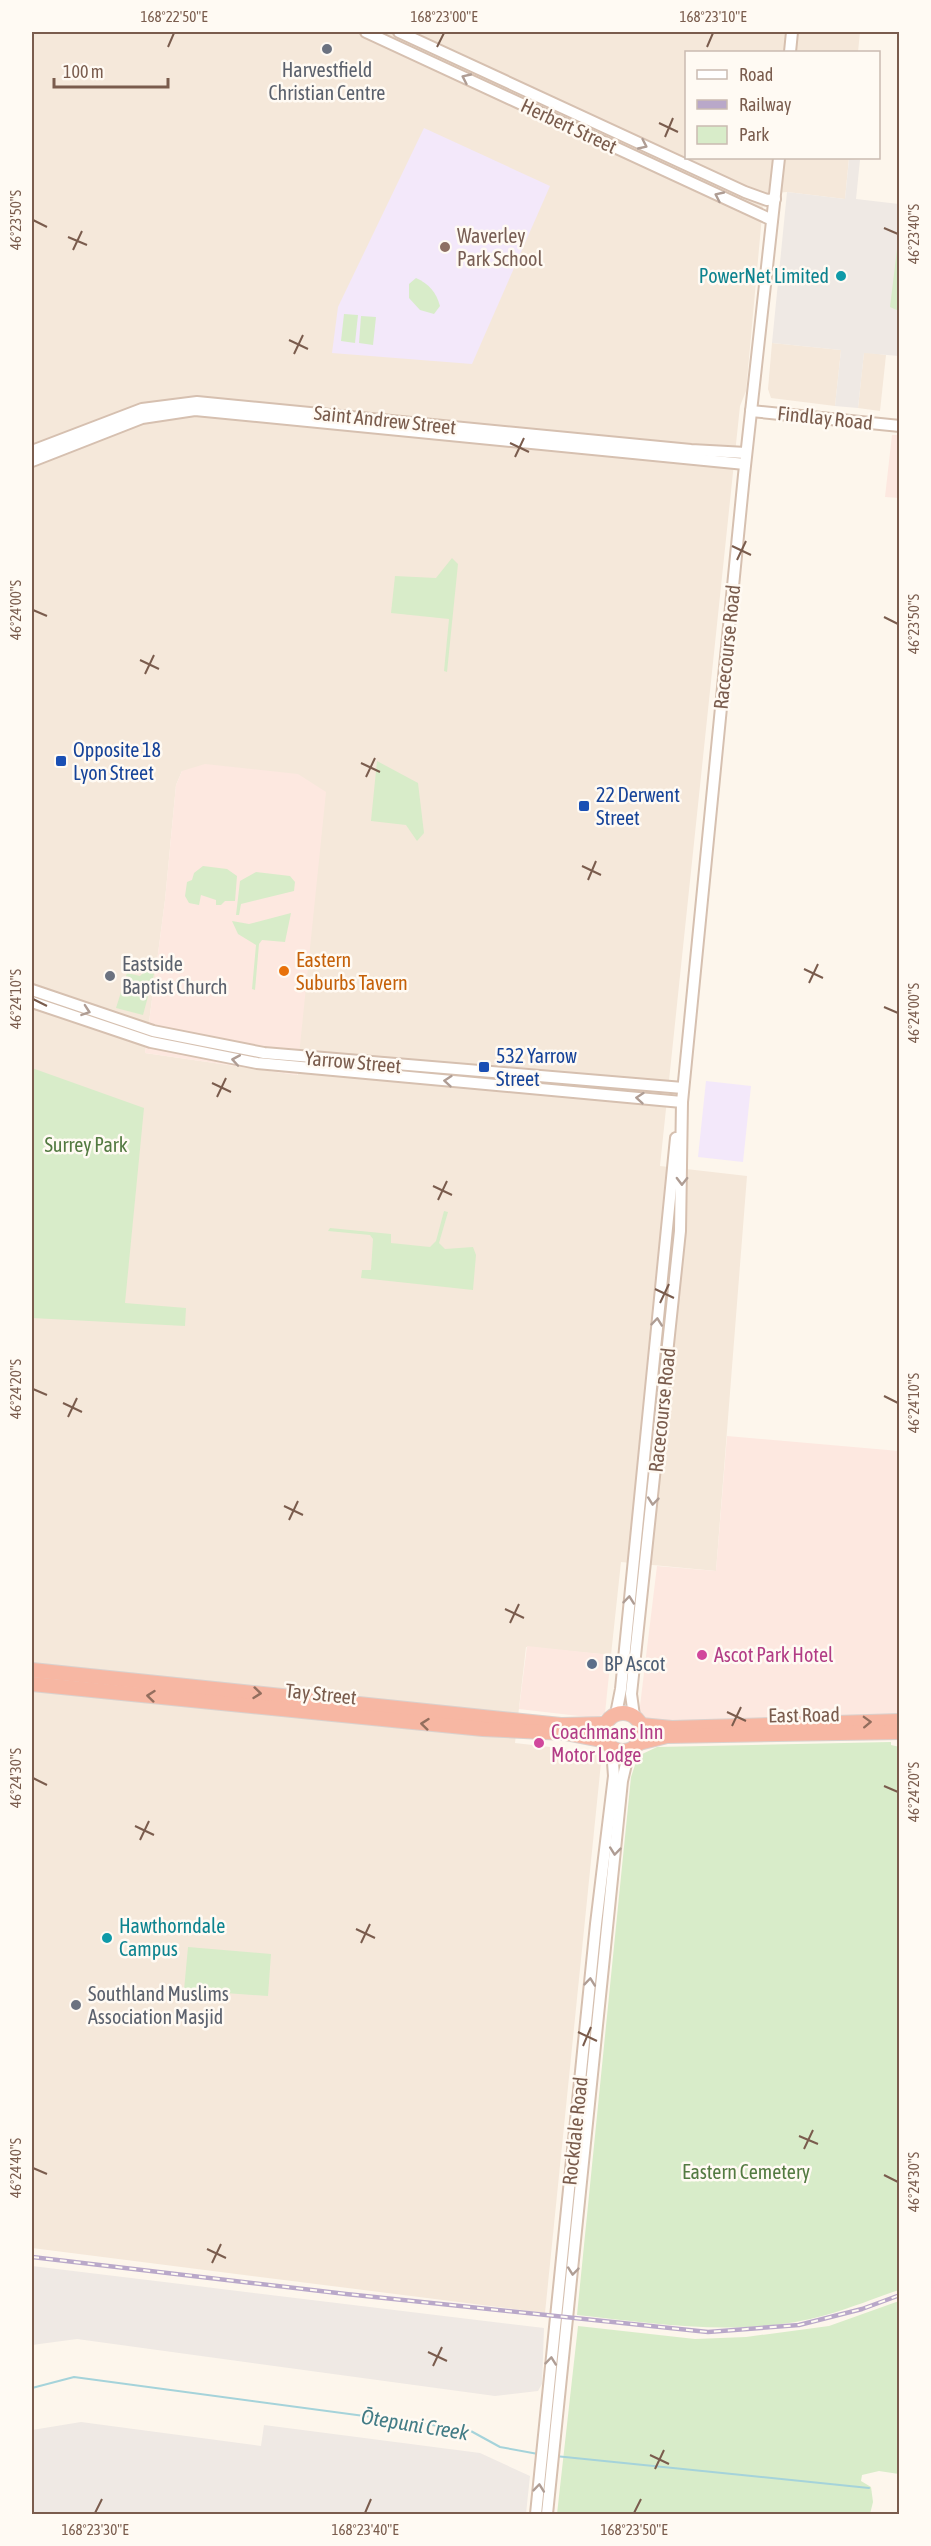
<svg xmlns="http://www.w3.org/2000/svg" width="931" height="2546" viewBox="0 0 931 2546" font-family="'Asap Condensed',sans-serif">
	<rect width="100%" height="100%" fill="#fdf6ec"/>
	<g fill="#f5e8da" fill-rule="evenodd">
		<path d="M 32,32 L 860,32 L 858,52 L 686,52 L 686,158 L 849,158 L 845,199 L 787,192 L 764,194 L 746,391 L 740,406 L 660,1166 L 747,1176 L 716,1571 L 621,1562 L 611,1655 L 526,1647 L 515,1743 L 602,1753 L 545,2313 L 32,2248 ZM 182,771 L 298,1075 L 297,1075 L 145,1053 L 165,900 L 176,785 Z"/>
		<polygon points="772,343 841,350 835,406 771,398 768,389"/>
		<polygon points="864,352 886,355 880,411 858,408"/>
	</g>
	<g fill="#fde8e0">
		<polygon points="892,435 899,435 899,498 885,497"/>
		<polygon points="205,764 298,774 326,792 297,1075 145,1053 165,900 176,785 182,771"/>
		<polygon points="727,1436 899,1451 899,1720 649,1721 639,1714 657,1566 716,1571"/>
		<polygon points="527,1646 611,1655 605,1713 596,1718 519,1709"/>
	</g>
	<g fill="#efe9e4">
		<polygon points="849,159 860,160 856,199 899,204 899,356 864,353 858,408 835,406 841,350 772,343 787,192 845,199"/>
		<polygon points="32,2266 544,2328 542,2384 538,2391 495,2396 77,2339 32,2345"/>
		<polygon points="81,2422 261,2446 264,2425 480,2453 530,2476 526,2514 32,2514 32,2430"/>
	</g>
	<g fill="#f3e8fa">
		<polygon points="424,128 550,186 472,364 332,353 338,307"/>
		<polygon points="706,1081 751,1086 743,1162 698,1157"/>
	</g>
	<g fill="#d8ecc9">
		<polygon points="898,241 900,241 899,311 890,307"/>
		<path d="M 416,278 C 429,284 436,292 440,306 L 434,314 L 420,310 L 409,298 L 409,284 Z"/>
		<polygon points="344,314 358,315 355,343 341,341"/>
		<polygon points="361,316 376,317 373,345 359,343"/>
		<polygon points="452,558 458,564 447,672 444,671 449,619 391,613 395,576 436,578"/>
		<polygon points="377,761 418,783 424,833 417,841 406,825 371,821"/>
		<polygon points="203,866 227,869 237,876 235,901 225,901 221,905 216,905 216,900 201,895 199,905 189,903 185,896 187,882 192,880 194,873"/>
		<polygon points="256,872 290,876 295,882 294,891 241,904 239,915 236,915 240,881"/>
		<polygon points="291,913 285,942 262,940 259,944 255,990 252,989 256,945 238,934 232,921 249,924"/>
		<polygon points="145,971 154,974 143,1015 116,1008 127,973 140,976"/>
		<polygon points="32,1068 144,1108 125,1303 186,1308 185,1326 32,1318"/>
		<polygon points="444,1211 448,1212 439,1243 445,1249 473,1247 476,1255 473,1290 361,1278 362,1270 371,1270 373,1239 370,1235 328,1231 330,1228 391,1234 391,1243 430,1247 436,1241"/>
		<path d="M 891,1742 L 891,1745 L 900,1747 L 899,2290 C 875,2298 851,2308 826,2315 C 745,2338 659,2324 577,2315 L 631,1777 L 638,1756 L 657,1747 Z"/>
		<polygon points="188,1947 271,1954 268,1996 184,1990"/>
		<polygon points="899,2301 899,2474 879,2471 862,2475 861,2481 871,2487 873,2502 870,2514 557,2514 578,2326 695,2339 746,2337 829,2326"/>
	</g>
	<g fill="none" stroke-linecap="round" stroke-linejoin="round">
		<g stroke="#a5d3da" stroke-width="2">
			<polyline points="32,2388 74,2377 469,2430 500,2447 538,2454"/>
			<polyline points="555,2456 869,2488"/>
		</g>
		<g stroke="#d6c0b0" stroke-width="14">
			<g id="secondary">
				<polyline points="366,32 772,220"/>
				<polyline points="399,32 745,192 767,200 775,199"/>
				<polyline points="790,52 792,32"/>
				<polyline points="751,411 900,426"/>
				<polyline points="32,451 142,409 197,402 691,450 746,453"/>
				<polyline points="32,461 142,418 195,410 745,464"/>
				<polyline points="32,990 153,1031 264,1053 683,1088"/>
				<polyline points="32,1002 151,1042 257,1063 682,1102"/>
				<polyline points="616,1714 621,1689 676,1138"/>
				<polyline points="634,1716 631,1694 680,1231 682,1102 744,475 779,158"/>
				<polyline points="536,2514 596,1924 614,1776 612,1749"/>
				<polyline points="547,2514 622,1781 629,1751"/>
			</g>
		</g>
		<g stroke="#dad1cd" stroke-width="16">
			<g id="highway">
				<polyline points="32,1670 561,1725 606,1724"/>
				<polyline points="32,1684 483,1729 565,1733 606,1741"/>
				<circle cx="623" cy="1732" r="19"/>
				<polyline points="641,1725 672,1728 900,1721"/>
				<polyline points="639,1743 667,1736 900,1732"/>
			</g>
		</g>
		<use href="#secondary" stroke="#fff" stroke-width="10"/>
		<use href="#highway" stroke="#f7b7a3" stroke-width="14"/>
		<g stroke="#b9a8c9" stroke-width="4.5">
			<polyline id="rail" points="32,2257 346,2294 708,2332 799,2325 862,2309 900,2295"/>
		</g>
		<use href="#rail" stroke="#fffaf3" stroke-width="2" stroke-dasharray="7" stroke-linecap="butt"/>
	</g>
	<defs><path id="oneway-chevron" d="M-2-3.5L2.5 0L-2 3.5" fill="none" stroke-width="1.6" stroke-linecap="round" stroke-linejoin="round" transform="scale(1.5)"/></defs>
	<g stroke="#af9d94">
		<use href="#oneway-chevron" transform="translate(466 78) rotate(-155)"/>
		<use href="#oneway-chevron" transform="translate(643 145) rotate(25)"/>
		<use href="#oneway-chevron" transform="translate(719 196) rotate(-155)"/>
		<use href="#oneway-chevron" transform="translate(86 1011) rotate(19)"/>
		<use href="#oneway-chevron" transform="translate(236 1060) rotate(-170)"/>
		<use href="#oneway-chevron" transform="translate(448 1081) rotate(-175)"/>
		<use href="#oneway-chevron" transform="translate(640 1098) rotate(-175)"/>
		<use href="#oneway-chevron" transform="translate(682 1181) rotate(91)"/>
		<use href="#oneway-chevron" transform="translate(657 1322) rotate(-84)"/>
		<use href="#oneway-chevron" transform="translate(653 1501) rotate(96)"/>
		<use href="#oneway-chevron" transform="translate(629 1600) rotate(-84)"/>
		<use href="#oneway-chevron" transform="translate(615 1851) rotate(96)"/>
		<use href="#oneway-chevron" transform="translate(590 1982) rotate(-84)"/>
		<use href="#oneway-chevron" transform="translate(573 2271) rotate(96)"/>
		<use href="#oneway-chevron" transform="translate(551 2361) rotate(-84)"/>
		<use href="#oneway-chevron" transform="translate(539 2488) rotate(-84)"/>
	</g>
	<g stroke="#936e5e">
		<use href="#oneway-chevron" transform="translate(257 1693) rotate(6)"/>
		<use href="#oneway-chevron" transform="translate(151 1696) rotate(-174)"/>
		<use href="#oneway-chevron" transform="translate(867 1722) rotate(-2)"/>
		<use href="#oneway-chevron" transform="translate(425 1724) rotate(-174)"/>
	</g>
	<path fill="none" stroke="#7a5c4d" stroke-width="2" d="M 168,47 L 174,33M 437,47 L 444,33M 707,47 L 713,33M 659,123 L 678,132M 665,137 L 673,118M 33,220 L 47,227M 884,228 L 898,234M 68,237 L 87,245M 73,250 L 82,231M 289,340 L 308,349M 294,354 L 303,335M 510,443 L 529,452M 515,457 L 524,438M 732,546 L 751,555M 737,560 L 746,541M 33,610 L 47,616M 884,617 L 898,624M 140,660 L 159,669M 145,674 L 154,655M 361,763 L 380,772M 366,777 L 375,758M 582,866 L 601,875M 588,880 L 596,861M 804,969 L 823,978M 809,983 L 818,964M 33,999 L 47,1006M 884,1007 L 898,1013M 212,1083 L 231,1092M 217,1097 L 226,1078M 433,1186 L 452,1195M 438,1200 L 447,1181M 655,1289 L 674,1298M 660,1303 L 669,1284M 33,1389 L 47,1395M 884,1396 L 898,1403M 63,1403 L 82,1412M 68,1417 L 77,1398M 284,1506 L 303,1515M 289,1520 L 298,1501M 505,1609 L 524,1618M 510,1623 L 519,1604M 727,1712 L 746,1721M 732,1726 L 741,1707M 33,1778 L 47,1785M 884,1786 L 898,1792M 135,1826 L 154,1835M 140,1840 L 149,1821M 356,1929 L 375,1938M 361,1943 L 370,1924M 578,2032 L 597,2041M 583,2046 L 591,2027M 799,2136 L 818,2144M 804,2149 L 813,2130M 33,2168 L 47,2174M 884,2175 L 898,2182M 207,2249 L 226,2258M 212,2263 L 221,2244M 428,2352 L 447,2361M 433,2366 L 442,2347M 650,2455 L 669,2464M 655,2469 L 664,2450M 95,2513 L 102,2499M 365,2513 L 371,2499M 634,2513 L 641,2499"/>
	<g fill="#6b7280" stroke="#fffaf3" stroke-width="2">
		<circle cx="327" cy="49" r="6"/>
		<circle cx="110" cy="976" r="6"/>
		<circle cx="76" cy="2005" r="6"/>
	</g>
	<circle fill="#8d6e63" stroke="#fffaf3" stroke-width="2" cx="445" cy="247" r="6"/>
	<g fill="#0f9aa8" stroke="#fffaf3" stroke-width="2">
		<circle cx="841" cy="276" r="6"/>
		<circle cx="107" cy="1938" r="6"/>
	</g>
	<g fill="#1a4fb4" stroke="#fffaf3" stroke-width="2">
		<rect x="55" y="755" width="12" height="12" rx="3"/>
		<rect x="578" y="800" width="12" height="12" rx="3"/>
		<rect x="478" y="1061" width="12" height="12" rx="3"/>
	</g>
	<circle fill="#e8710a" stroke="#fffaf3" stroke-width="2" cx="284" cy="971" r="6"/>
	<g fill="#d1479c" stroke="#fffaf3" stroke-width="2">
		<circle cx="702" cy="1655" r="6"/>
		<circle cx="539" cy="1743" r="6"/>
	</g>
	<circle fill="#5c6f8a" stroke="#fffaf3" stroke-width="2" cx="592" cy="1664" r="6"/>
	<g text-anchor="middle" stroke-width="5" stroke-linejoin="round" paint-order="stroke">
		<g font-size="20" fill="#5b616d" stroke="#fffaf3" text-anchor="start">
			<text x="327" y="77" text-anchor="middle">Harvestfield<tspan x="327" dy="23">Christian Centre</tspan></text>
			<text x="122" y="971">Eastside<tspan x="122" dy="23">Baptist Church</tspan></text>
			<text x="88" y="2001">Southland Muslims<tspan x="88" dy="23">Association Masjid</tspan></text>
		</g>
		<g font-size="20" fill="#7a5c4d" stroke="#fffaf3">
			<text transform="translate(569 126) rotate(25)" y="7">Herbert Street</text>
			<text transform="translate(825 418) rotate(6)" y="7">Findlay Road</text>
			<text transform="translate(385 420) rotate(6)" y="7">Saint Andrew Street</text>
			<text transform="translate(727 647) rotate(-84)" y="7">Racecourse Road</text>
			<text transform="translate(353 1062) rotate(5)" y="7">Yarrow Street</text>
			<text transform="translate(662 1410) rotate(-84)" y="7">Racecourse Road</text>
			<text transform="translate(321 1694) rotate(6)" y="7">Tay Street</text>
			<text transform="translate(804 1715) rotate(-1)" y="7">East Road</text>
			<text transform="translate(575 2131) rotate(-84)" y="7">Rockdale Road</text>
		</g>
		<g font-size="20" fill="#785e54" stroke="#fffaf3" text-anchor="start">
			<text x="457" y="243">Waverley<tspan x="457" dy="23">Park School</tspan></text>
		</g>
		<g font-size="20" fill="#0d838f" stroke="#fffaf3" text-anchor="end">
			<text x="829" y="283">PowerNet Limited</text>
			<text x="119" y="1933" text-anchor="start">Hawthorndale<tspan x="119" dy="23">Campus</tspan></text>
		</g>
		<g font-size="20" fill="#164399" stroke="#fffaf3" text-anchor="start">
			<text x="73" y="757">Opposite 18<tspan x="73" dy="23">Lyon Street</tspan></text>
			<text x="596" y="802">22 Derwent<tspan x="596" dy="23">Street</tspan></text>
			<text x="496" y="1063">532 Yarrow<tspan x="496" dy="23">Street</tspan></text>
		</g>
		<g font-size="20" fill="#c56008" stroke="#fffaf3" text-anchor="start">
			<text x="296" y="967">Eastern<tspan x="296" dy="23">Suburbs Tavern</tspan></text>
		</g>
		<g font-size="20" fill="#537a41" stroke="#fffaf3">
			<text x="86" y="1152">Surrey Park</text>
			<text x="746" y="2179">Eastern Cemetery</text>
		</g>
		<g font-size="20" fill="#b23c85" stroke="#fffaf3" text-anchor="start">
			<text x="714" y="1662">Ascot Park Hotel</text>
			<text x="551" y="1739">Coachmans Inn<tspan x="551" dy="23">Motor Lodge</tspan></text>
		</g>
		<g font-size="20" fill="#4e5e75" stroke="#fffaf3" text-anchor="start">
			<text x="604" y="1671">BP Ascot</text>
		</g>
		<g font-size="21" font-style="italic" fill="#437c86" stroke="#fffaf3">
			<text transform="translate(415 2425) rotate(9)" y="7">Ōtepuni Creek</text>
		</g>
	</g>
	<rect width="931" height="2546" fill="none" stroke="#fffaf3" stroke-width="66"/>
	<rect x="685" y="51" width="195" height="108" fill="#fffaf3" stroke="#cabbb1" stroke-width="1.5"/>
	<rect x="697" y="70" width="30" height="9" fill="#ffffff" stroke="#cabbb1" stroke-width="1.5"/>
	<text x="739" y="81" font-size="18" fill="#7a5c4d">Road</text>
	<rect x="697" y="100" width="30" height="9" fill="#b9a8c9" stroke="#cabbb1" stroke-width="1.5"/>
	<text x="739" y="111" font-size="18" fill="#7a5c4d">Railway</text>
	<rect x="697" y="126" width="30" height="18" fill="#d8ecc9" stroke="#cabbb1" stroke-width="1.5"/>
	<text x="739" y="141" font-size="18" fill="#7a5c4d">Park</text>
	<path d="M54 78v9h114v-9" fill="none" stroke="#7a5c4d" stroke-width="3"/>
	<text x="63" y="78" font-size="18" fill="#7a5c4d" stroke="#fffaf3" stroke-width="4.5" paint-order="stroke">100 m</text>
	<rect x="33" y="33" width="865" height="2480" fill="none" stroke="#7a5c4d" stroke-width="2"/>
	<g font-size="15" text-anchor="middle" fill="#7a5c4d">
		<text x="174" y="22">168°22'50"E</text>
		<text x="444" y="22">168°23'00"E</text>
		<text x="713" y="22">168°23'10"E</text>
		<text transform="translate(16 220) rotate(-90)" y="5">46°23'50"S</text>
		<text transform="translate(914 234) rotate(-90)" y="5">46°23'40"S</text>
		<text transform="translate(16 610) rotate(-90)" y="5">46°24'00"S</text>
		<text transform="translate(914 624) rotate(-90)" y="5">46°23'50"S</text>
		<text transform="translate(16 999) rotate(-90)" y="5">46°24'10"S</text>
		<text transform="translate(914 1013) rotate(-90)" y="5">46°24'00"S</text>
		<text transform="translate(16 1389) rotate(-90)" y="5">46°24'20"S</text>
		<text transform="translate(914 1403) rotate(-90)" y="5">46°24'10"S</text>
		<text transform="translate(16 1778) rotate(-90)" y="5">46°24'30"S</text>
		<text transform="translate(914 1792) rotate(-90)" y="5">46°24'20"S</text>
		<text transform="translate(16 2168) rotate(-90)" y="5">46°24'40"S</text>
		<text transform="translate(914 2182) rotate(-90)" y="5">46°24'30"S</text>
		<text x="95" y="2535">168°23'30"E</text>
		<text x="365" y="2535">168°23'40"E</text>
		<text x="634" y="2535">168°23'50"E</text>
	</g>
</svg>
